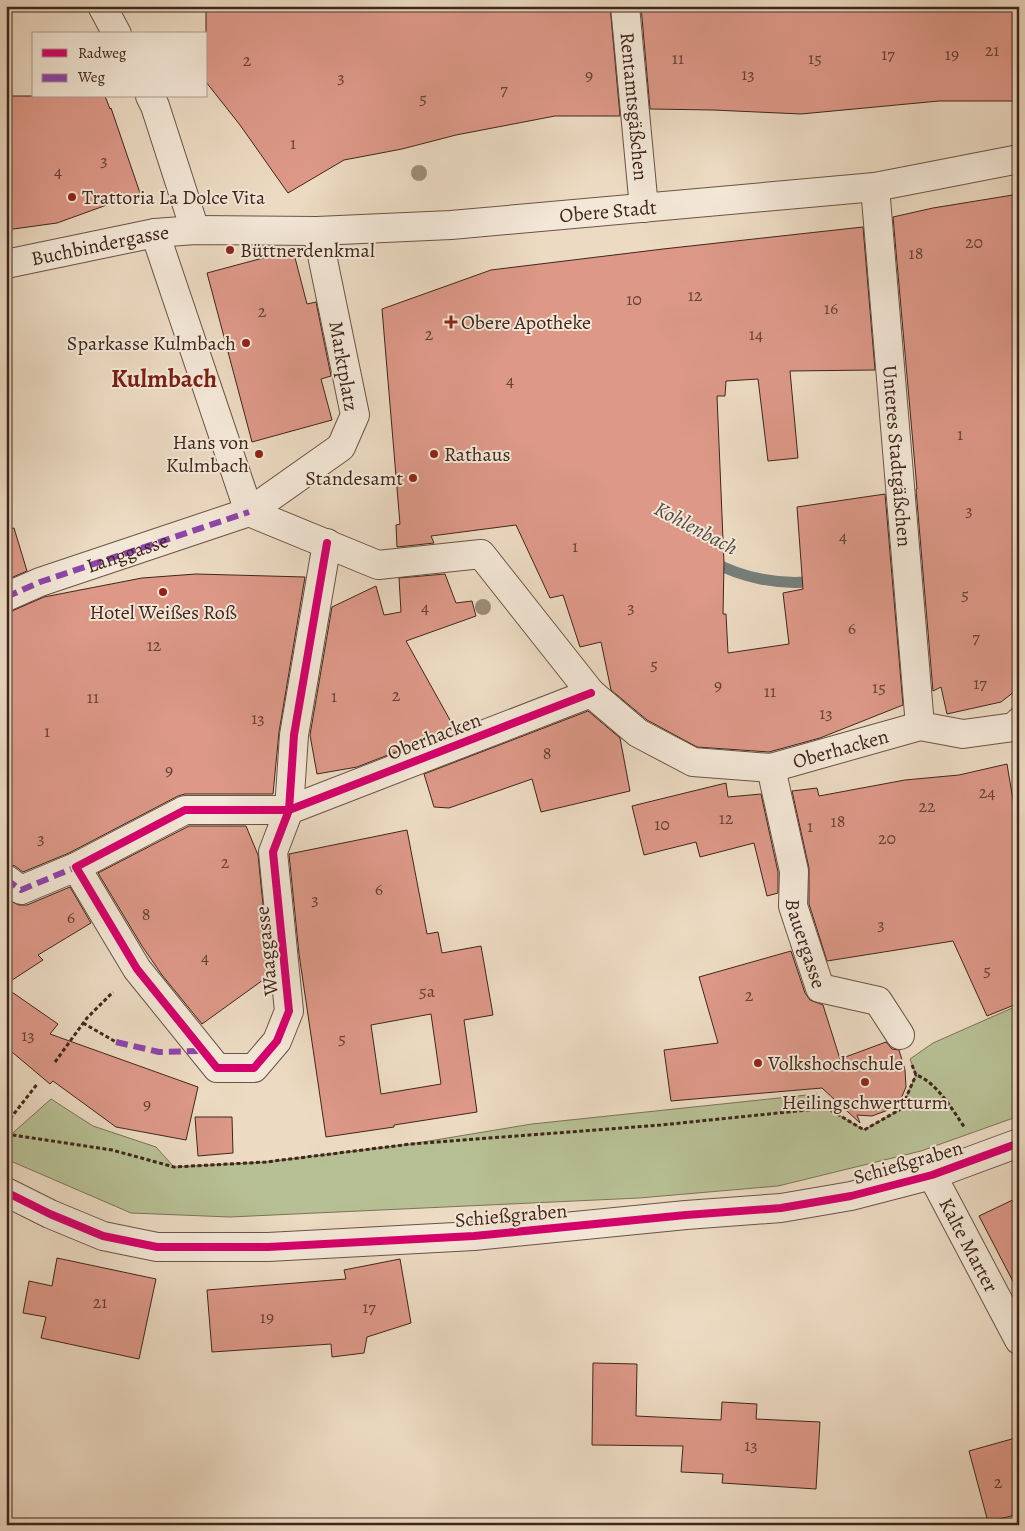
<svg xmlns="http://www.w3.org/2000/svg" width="1025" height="1531" viewBox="0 0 1025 1531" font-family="Alegreya,serif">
	<rect width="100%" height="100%" fill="#ecdac2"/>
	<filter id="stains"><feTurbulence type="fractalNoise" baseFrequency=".004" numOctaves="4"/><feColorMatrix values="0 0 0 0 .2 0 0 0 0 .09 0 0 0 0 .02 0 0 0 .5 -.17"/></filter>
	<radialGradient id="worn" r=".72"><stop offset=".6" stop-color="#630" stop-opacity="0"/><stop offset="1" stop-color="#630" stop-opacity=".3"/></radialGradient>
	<polygon fill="#b7c094" stroke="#7b7358" points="1019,1005 1019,1116 921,1151 778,1186 639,1198 230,1217 131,1213 6,1159 6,1139 51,1099 93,1126 156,1147 174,1167 266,1162 411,1144 532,1124 817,1094 827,1108 864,1130 901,1109 916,1075 910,1059 933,1043"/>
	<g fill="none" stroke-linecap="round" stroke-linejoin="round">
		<path stroke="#767e7b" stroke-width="11" d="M 711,561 C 742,578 781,586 816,581"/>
	</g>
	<g fill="#dd9888" stroke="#3f261b" fill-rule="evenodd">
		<polygon points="206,6 610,6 620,116 555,116 456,135 402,149 344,160 288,193 240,125 206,82"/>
		<polygon points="641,6 1019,6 1019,101 939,101 801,114 713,110 650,109"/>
		<polygon points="6,96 105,96 110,109 111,108 140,193 57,223 6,230"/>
		<polygon points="1019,194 1019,688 1001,702 947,714 941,687 933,691 916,489 917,489 893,217 933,208"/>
		<polygon points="863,227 875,370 790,371 798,458 768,461 758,379 726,381 725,396 717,396 724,563 723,614 726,614 728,653 789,644 783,593 803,589 797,507 885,494 903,705 820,738 769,752 697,747 647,720 611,690 601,642 580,647 563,595 550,598 516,525 431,536 434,543 397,547 396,525 400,524 382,309 491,270 663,249"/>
		<polygon points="293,250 307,304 316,302 331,376 321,379 332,420 252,442 207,273"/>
		<polygon points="14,528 27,571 6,580 6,530"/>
		<polygon points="196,574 305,577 279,732 273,794 185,794 178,796 69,853 23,872 15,866 6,864 6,612 12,611 44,597 142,578"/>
		<polygon points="445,574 456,603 472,601 476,616 406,641 455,729 357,767 317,774 310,735 332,607 376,586 384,615 401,612 399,578"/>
		<polygon points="588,711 620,738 630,791 541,812 532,779 449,808 434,807 424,774"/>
		<polygon points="1007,764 1019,836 1019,1003 987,1016 953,941 827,961 809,904 809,868 792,791 817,788 819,796 905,780 959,775"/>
		<polygon points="726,783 728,797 761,794 778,872 778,893 767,896 754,843 700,857 696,842 644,855 632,806"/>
		<polygon points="189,826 246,826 258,855 270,975 202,1024 162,975 142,946 98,873"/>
		<path d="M 407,830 L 427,934 L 438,932 L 442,953 L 481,946 L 493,1015 L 464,1020 L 477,1112 L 394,1125 L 394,1127 L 326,1137 L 299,954 L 289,854 ZM 431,1014 L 441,1084 L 381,1094 L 371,1025 Z"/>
		<polygon points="70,887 91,923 38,955 43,960 6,984 6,899 19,905 27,905"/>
		<polygon points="791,951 805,993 810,1000 823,1005 840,1059 886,1042 892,1049 899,1050 905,1070 906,1087 900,1101 888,1110 872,1116 857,1115 860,1123 822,1088 671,1101 664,1050 718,1043 699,977"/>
		<polygon points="6,988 58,1024 50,1034 198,1087 186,1140 116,1127 53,1081 50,1084 6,1047"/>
		<polygon points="195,1117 232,1117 233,1153 198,1156"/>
		<polygon points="1019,1197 1019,1293 979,1216"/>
		<polygon points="57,1258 156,1279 139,1359 41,1338 46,1317 23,1313 29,1281 52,1286"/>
		<polygon points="400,1259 411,1323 367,1337 364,1353 332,1357 331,1344 212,1352 207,1290 346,1279 344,1270"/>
		<polygon points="593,1363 637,1364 636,1416 721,1420 722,1402 757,1404 756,1419 820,1422 816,1489 722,1483 723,1474 681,1472 683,1446 592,1445"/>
		<polygon points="1019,1437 1019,1514 988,1522 969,1451"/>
	</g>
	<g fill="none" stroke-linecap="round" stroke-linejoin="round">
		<g stroke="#6a5345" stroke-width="30">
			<g id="minor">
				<polyline points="102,6 117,34"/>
				<path id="s1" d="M 625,6 L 644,208"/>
				<polyline points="150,96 155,106 195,230"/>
				<path id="s2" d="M 875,187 L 920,726"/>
				<path id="s3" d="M 155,233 L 249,512 L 378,565 L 481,554 L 591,693 L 638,733 L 693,762 L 771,768 L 920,726 L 963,734 L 1014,727 L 1019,722"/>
				<path id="s4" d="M 6,264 L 155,233 L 195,230 L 317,231 L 451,225 L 875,187 L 1019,159"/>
				<path id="s5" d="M 6,597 L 40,582 L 249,512 L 341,447 L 355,415 L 317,231"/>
				<path id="s6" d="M 771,768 L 794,871 L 793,906 L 820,988 L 878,1001 L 900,1035"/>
				<polyline points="76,867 137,969 217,1068 254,1068 277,1041 289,1011 273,852 289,810 294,735 327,543"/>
				<polyline points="6,879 21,890 76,867 185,810 289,810 591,693"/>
				<path id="s7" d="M 932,1175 L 1019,1340"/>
				<polyline points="6,1192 50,1214 103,1236 157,1247 268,1247 474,1236 686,1215 781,1208 851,1196 932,1175 1019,1143"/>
			</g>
		</g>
		<g stroke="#3f261b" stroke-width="3" stroke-dasharray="4 2.5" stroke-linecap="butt">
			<polyline points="83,1023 116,1042"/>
			<polyline points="55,1062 87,1018 113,992"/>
			<path d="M 912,1065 L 916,1075 C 937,1082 953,1111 965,1128"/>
			<polyline points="6,1124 38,1083"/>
			<polyline points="6,1134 112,1150 174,1167 266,1162 411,1144 661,1125 827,1108 864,1130 901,1109 916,1075"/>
		</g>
		<use href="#minor" stroke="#f3e7d7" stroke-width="28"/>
		<g stroke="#8e44ad" stroke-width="6" stroke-dasharray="12 6" stroke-linecap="butt">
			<polyline points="6,597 40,582 249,512"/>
			<polyline points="6,879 21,890 76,867"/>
			<polyline points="116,1042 159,1052 202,1051"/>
		</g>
		<g stroke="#f3e7d7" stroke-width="11">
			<g id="cycleway">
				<polyline points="327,543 294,735 289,810 273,852 289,1011 277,1041 254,1068 217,1068 137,969 76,867 185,810 289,810 591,693"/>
				<polyline points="6,1192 50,1214 103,1236 157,1247 268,1247 474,1236 686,1215 781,1208 851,1196 932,1175 1019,1143"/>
			</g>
		</g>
		<use href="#cycleway" stroke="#d6006c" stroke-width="8"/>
	</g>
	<g fill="#9d8c77">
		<circle cx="419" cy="173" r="8"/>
		<circle cx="483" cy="607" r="8"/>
	</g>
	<g fill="#8f2418" stroke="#f3e7d7" stroke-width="2">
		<circle cx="72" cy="197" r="5"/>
		<circle cx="230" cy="250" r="5"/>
		<path d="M448.5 314.5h5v5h5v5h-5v5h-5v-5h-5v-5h5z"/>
		<circle cx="246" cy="343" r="5"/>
		<circle cx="259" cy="454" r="5"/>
		<circle cx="434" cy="454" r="5"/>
		<circle cx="413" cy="478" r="5"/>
		<circle cx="163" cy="592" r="5"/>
		<circle cx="758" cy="1063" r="5"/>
		<circle cx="865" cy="1082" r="5"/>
	</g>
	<g text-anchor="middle" stroke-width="4" stroke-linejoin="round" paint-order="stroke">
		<g font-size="18" fill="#664236">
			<text x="992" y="56">21</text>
			<text x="888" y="60">17</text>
			<text x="952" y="60">19</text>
			<text x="678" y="64">11</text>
			<text x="815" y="64">15</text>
			<text x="247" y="66">2</text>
			<text x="748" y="80">13</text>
			<text x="589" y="81">9</text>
			<text x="341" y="83">3</text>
			<text x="504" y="95">7</text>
			<text x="423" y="104">5</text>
			<text x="293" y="149">1</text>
			<text x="104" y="166">3</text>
			<text x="58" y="177">4</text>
			<text x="974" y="248">20</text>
			<text x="916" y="259">18</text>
			<text x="695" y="301">12</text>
			<text x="634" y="305">10</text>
			<text x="831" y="314">16</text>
			<text x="262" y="317">2</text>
			<text x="429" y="340">2</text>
			<text x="756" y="340">14</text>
			<text x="510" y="386">4</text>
			<text x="960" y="440">1</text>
			<text x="969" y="516">3</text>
			<text x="843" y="542">4</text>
			<text x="575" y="552">1</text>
			<text x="965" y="600">5</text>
			<text x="425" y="613">4</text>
			<text x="631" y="613">3</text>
			<text x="852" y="634">6</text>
			<text x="976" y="643">7</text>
			<text x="154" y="651">12</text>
			<text x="654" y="670">5</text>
			<text x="980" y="689">17</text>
			<text x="718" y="691">9</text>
			<text x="879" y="693">15</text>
			<text x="770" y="697">11</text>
			<text x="396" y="701">2</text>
			<text x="334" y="702">1</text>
			<text x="93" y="703">11</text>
			<text x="826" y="719">13</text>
			<text x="258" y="724">13</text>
			<text x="47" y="737">1</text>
			<text x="547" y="759">8</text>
			<text x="169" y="776">9</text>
			<text x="987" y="798">24</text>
			<text x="927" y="812">22</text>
			<text x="726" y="824">12</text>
			<text x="838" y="827">18</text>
			<text x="662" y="830">10</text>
			<text x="810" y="832">1</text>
			<text x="41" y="844">3</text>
			<text x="887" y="844">20</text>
			<text x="225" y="868">2</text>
			<text x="379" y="895">6</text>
			<text x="315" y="905">3</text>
			<text x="146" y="920">8</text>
			<text x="71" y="923">6</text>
			<text x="881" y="930">3</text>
			<text x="205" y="963">4</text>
			<text x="987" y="976">5</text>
			<text x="427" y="997">5a</text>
			<text x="749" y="1001">2</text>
			<text x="28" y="1041">13</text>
			<text x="342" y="1044">5</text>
			<text x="147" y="1110">9</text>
			<text x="100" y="1308">21</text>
			<text x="369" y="1313">17</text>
			<text x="267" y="1323">19</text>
			<text x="751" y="1451">13</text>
			<text x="998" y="1488">2</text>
		</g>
		<g font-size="20" fill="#3f261b" stroke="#f3e7d7">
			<text dy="7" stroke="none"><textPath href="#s1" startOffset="101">Rentamtsgäßchen</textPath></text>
			<text dy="7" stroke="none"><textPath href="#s4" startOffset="606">Obere Stadt</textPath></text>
			<text dy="7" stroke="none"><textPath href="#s4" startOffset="96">Buchbindergasse</textPath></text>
			<text transform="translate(344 366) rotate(80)" y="7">Marktplatz</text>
			<text dy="7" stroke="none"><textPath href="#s2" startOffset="270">Unteres Stadtgäßchen</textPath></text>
			<text dy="7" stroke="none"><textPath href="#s5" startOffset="129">Langgasse</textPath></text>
			<text transform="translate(434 736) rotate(-21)" y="7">Oberhacken</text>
			<text dy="7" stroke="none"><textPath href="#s3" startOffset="989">Oberhacken</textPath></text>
			<text dy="7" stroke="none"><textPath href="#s6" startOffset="180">Bauergasse</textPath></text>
			<text transform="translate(266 951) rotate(-96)" y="7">Waaggasse</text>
			<text transform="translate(908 1162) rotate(-16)" y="7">Schießgraben</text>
			<text transform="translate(511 1215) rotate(-5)" y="7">Schießgraben</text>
			<text dy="7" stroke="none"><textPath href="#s7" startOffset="79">Kalte Marter</textPath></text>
		</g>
		<g font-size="20" fill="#3f261b" stroke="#f3e7d7" text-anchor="start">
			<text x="82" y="204">Trattoria La Dolce Vita</text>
			<text x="240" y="257">Büttnerdenkmal</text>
			<text x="461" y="329">Obere Apotheke</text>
			<text x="236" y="350" text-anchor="end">Sparkasse Kulmbach</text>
			<text x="249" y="449" text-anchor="end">Hans von<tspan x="249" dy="23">Kulmbach</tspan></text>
			<text x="444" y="461">Rathaus</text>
			<text x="403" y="485" text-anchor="end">Standesamt</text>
			<text x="163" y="619" text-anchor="middle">Hotel Weißes Roß</text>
			<text x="768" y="1070">Volkshochschule</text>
			<text x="865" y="1109" text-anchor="middle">Heilingschwertturm</text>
		</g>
		<g font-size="21" font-style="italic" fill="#564b43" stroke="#f3e7d7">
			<text transform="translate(696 528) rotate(28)" y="7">Kohlenbach</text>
		</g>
		<g font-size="25" font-weight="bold" fill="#7a1f14" stroke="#f3e7d7">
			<text x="164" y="387">Kulmbach</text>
		</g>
	</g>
	<rect width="1025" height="1531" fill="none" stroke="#ecdac2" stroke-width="25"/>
	<rect x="8" y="8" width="1010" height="1516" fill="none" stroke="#3f261b" stroke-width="2.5"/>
	<rect x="12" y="12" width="1000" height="1506" fill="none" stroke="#3f261b"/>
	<rect x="32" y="32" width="175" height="65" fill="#f3e7d7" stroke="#ab9a8c"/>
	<rect x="42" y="49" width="25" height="8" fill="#d6006c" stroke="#ab9a8c"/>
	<text x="78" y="58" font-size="15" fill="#3f261b">Radweg</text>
	<rect x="42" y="74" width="25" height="8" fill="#8e44ad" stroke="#ab9a8c"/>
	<text x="78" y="82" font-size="15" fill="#3f261b">Weg</text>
	<rect width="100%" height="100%" filter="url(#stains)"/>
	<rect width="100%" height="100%" fill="url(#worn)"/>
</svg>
